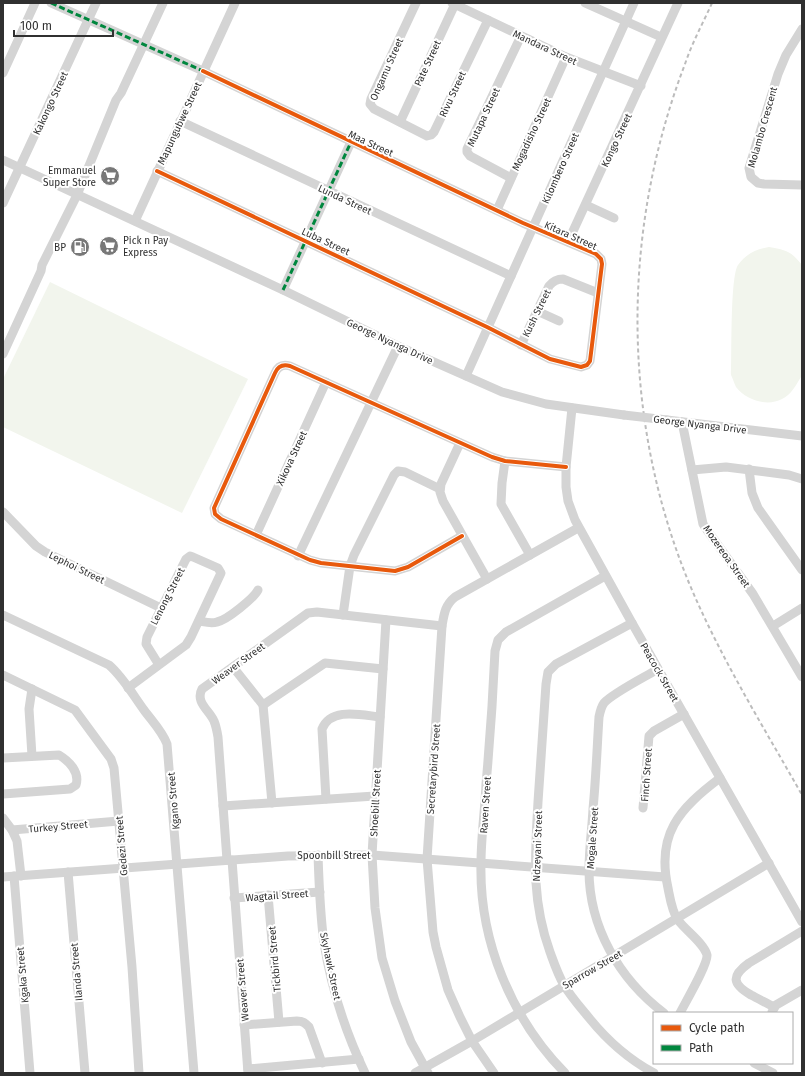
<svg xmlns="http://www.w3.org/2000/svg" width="805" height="1076" viewBox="0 0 805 1076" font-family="'Fira Sans',sans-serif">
	<rect width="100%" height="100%" fill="#fff"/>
	<g fill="#f2f5ed">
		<path d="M 769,247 C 786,250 791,251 802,265 L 801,377 C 796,385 791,395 782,399 C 767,407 746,400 736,387 C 734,383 733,379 731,375 C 732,356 730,277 738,265 C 746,254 756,249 769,247 Z"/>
		<polygon points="50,282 248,379 182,513 3,427 3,379"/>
	</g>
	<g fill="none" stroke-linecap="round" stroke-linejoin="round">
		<g stroke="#d4d4d4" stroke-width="9">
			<polyline points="51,3 203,71 523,223 596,254 601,259 602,264 590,361 587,365 581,367 550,359 487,327 157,171"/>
			<polyline points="416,3 371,99 370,104 374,109 427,136 431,135 434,132 488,20"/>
			<polyline points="452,3 566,57 641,86"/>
			<polyline points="585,3 661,37"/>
			<polyline points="802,29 786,55 778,74 749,168 751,177 758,183 764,184 802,185"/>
			<polyline points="3,73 35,3"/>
			<polyline points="180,121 511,276"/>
			<polyline points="400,122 455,4"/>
			<polyline points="3,160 283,290 398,346 502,392 546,404 624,415"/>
			<polyline points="511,178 470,156 467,152 467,149 521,36"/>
			<polyline points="3,203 96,3"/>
			<polyline points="586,205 614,218"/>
			<polyline points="497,210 566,57"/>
			<polyline points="135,221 235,3"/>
			<polyline points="568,242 678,3"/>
			<polyline points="283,290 351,142"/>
			<polyline points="537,311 559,321"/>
			<path d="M 521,345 L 549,286 C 553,281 557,279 563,279 L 598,293"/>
			<polyline points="3,354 41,271 42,265 77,195 116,100 121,93 163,3"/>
			<polyline points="466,376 634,3"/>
			<polyline points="572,408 566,467 566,487 568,501 575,520 632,623 802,922"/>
			<polyline points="667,420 802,436"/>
			<polyline points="682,422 703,524 707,530 753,594 802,677"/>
			<polyline points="460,443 441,484 440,492 443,501 487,579"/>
			<polyline points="505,461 502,483 501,504 530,555"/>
			<polyline points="749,469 752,493 758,508 802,570"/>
			<polyline points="692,470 726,467 789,475 802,479"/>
			<polyline points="3,512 36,546 45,552 161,608"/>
			<polyline points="256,535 326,382"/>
			<path d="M 462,536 L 408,567 L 395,571 L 321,563 L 310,560 L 221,519 L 215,514 L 214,508 L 275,373 C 278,366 283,364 290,366 L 492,457 L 505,461 L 566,467"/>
			<polyline points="298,556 398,346"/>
			<path d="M 3,615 L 109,665 C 123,677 133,695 144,710 C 152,721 162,731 167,744 L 194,1073"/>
			<polyline points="343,615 350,566 354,555 394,475 398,471 405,472 440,489"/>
			<polyline points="386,620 372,855 375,908 382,958 395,1001 411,1042 428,1073"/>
			<path d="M 199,621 C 205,622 211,624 217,622 C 227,620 254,598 258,590"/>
			<path d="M 632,623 L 556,664 L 548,672 L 546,684 C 543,723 541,763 538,802 C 535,857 531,899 550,952 C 554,963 558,975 564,985 C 571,997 581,1008 590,1019 C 607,1040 630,1060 654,1073"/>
			<polyline points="773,626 802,608"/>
			<polyline points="233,667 263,705 272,803"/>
			<path d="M 658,669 C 645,677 613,693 604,703 C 601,707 600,712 599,717 C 597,748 596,778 593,809 C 592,829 589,849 589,870 C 589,927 619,979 664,1013"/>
			<polyline points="3,675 75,710 111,759 114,768 132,967 139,1073"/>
			<polyline points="128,688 186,645 191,637 221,573 218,568 193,557 190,556 186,559 147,637 146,644 159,665"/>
			<polyline points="263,705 325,663 383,669"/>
			<polyline points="32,756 29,709 32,689"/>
			<path d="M 3,758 L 59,755 C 69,761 80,772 76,785 L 70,789 L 3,794"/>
			<path d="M 326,799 L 322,729 C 331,707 361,715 380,717"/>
			<polyline points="223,806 375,796"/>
			<polyline points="643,808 649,736 654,731 684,714"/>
			<polyline points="3,818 12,830 119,821"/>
			<polyline points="12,830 17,841 21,876"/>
			<path d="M 318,855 C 319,884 320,914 324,943 C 331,987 346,1033 365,1073"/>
			<path d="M 227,860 L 218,737 C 217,731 216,726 214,721 C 209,710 195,702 202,689 L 308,613 L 317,612 L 442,626"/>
			<polyline points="232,860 248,1073"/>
			<polyline points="68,872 85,1073"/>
			<polyline points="14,876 30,1073"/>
			<polyline points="3,877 288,856 372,855 665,877"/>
			<polyline points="268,895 279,1022"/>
			<polyline points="234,898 320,892"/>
			<path d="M 774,1007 C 766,1003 759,999 751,995 C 732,984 731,976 749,963 L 802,931"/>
			<polyline points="772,1012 776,1005 802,990"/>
			<path d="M 680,1013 C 685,1003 708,964 707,955 C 704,943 685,930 678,920 C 672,912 670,898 668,888 C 656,834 679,809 720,778"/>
			<path d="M 244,1025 L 297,1021 C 303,1021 305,1023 309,1027 L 322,1063"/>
			<polyline points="754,1063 773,1073"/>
			<polyline points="248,1069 359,1059"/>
			<polyline points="415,1073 472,1041 769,863"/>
			<path d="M 494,1073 L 472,1041 L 460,1017 L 448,990 L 436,947 L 433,932 L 427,859 L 442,626 C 444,614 445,605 455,597 L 578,528"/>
			<path d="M 565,1073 C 511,1018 479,940 481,863 C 481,837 485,810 486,784 C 490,740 493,696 495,651 L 498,640 L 506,632 L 605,576"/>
		</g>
		<path stroke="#bcbcbc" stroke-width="2" stroke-dasharray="4 3" stroke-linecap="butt" d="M 712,3 C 703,23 692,43 685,64 C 621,231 621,418 689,583 C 720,657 763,726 802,795"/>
		<polyline stroke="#d4d4d4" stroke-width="9" points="624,415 667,420"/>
		<g stroke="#00873e" stroke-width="3" stroke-dasharray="6 3" stroke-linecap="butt">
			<polyline points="51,3 203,71"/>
			<polyline points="283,290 351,142"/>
		</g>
		<g stroke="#fff" stroke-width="6">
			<g id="cycleway">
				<polyline points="157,171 487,327 550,359 581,367 587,365 590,361 602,264 601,259 596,254 523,223 203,71"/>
				<path d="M 462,536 L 408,567 L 395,571 L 321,563 L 310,560 L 221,519 L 215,514 L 214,508 L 275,373 C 278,366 283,364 290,366 L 492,457 L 505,461 L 566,467"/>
			</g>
		</g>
		<use href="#cycleway" stroke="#e8590c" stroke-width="4"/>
	</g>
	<defs>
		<g id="supermarket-disc" transform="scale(1)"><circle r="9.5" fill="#787878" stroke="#fff"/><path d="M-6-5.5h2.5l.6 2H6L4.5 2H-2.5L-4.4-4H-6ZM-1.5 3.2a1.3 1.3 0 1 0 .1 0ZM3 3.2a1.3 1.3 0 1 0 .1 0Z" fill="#fff"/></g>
		<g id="fuel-disc" transform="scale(1)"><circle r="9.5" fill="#787878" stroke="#fff"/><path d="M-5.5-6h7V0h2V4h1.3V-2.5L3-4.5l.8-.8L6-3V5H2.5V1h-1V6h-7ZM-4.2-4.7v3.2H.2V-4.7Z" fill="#fff"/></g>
	</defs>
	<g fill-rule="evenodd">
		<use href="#supermarket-disc" x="110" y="176"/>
		<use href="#supermarket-disc" x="109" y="246"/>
		<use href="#fuel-disc" x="80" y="247"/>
	</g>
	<g text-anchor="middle" stroke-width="4" stroke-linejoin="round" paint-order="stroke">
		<g font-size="10" fill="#303030" stroke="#fff">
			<text transform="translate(545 47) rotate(25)" y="4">Mandara Street</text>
			<text transform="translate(427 63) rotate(-65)" y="4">Pate Street</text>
			<text transform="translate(386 69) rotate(-66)" y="4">Ongamu Street</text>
			<text transform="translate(452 94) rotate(-65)" y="4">Rivu Street</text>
			<text transform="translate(50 103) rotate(-65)" y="4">Kakongo Street</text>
			<text transform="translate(483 117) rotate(-65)" y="4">Mutapa Street</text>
			<text transform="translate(179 123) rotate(-65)" y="4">Mapungubwe Street</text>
			<text transform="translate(762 127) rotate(-74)" y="4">Molambo Crescent</text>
			<text transform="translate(531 134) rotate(-65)" y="4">Mogadisho Street</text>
			<text transform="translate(616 140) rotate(-65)" y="4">Kongo Street</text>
			<text transform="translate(371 143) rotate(25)" y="4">Maa Street</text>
			<text transform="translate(560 168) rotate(-66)" y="4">Kilombero Street</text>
			<text transform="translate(345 199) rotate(25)" y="4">Lunda Street</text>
			<text transform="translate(571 235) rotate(24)" y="4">Kitara Street</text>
			<text transform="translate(326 241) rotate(25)" y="4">Luba Street</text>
			<text transform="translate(536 313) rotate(-64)" y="4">Kush Street</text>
			<text transform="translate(390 341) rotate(25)" y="4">George Nyanga Drive</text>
			<text transform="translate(700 424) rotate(7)" y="4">George Nyanga Drive</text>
			<text transform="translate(291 458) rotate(-65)" y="4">Xikova Street</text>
			<text transform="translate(727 556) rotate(55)" y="4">Mozereoa Street</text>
			<text transform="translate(77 567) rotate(26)" y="4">Lephoi Street</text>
			<text transform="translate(167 596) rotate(-63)" y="4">Lenong Street</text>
			<text transform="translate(238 663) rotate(-36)" y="4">Weaver Street</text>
			<text transform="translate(660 672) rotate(60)" y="4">Peacock Street</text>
			<text transform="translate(433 769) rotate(-86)" y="4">Secretarybird Street</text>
			<text transform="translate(646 775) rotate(-86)" y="4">Finch Street</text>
			<text transform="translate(173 801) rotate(-95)" y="4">Kgano Street</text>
			<text transform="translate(375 803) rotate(-87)" y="4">Shoebill Street</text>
			<text transform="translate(485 805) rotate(-86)" y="4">Raven Street</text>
			<text transform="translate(58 826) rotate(-5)" y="4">Turkey Street</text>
			<text transform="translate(592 838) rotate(-86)" y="4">Mogale Street</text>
			<text transform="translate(121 846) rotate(-95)" y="4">Gedezi Street</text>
			<text transform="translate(537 846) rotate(-88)" y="4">Ndzeyani Street</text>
			<text x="334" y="859">Spoonbill Street</text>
			<text transform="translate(277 895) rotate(-4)" y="4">Wagtail Street</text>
			<text transform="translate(274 959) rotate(-95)" y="4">Tickbird Street</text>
			<text transform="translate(331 966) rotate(78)" y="4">Skyhawk Street</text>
			<text transform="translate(592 969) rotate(-30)" y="4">Sparrow Street</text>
			<text transform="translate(76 972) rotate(-95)" y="4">Ilanda Street</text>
			<text transform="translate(22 975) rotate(-95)" y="4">Kgaka Street</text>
			<text transform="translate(242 990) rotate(-95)" y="4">Weaver Street</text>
		</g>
		<g font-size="10" fill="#303030" stroke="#fff" text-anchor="end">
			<text x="96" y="174">Emmanuel<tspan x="96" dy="12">Super Store</tspan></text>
			<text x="123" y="244" text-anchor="start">Pick n Pay<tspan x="123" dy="12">Express</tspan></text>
			<text x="66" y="251">BP</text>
		</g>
	</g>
	<rect width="805" height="1076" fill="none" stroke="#303030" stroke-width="8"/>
	<rect x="653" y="1012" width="140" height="52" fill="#ffffff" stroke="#acacac"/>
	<rect x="661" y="1025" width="20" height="6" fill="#e8590c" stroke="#acacac"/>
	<text x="689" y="1032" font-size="12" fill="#303030">Cycle path</text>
	<rect x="661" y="1045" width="20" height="6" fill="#00873e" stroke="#acacac"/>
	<text x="689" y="1052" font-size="12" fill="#303030">Path</text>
	<path d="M14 30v6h99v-6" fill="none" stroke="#303030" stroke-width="2"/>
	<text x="20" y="30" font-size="12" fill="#303030" stroke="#ffffff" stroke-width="3" paint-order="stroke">100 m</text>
</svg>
